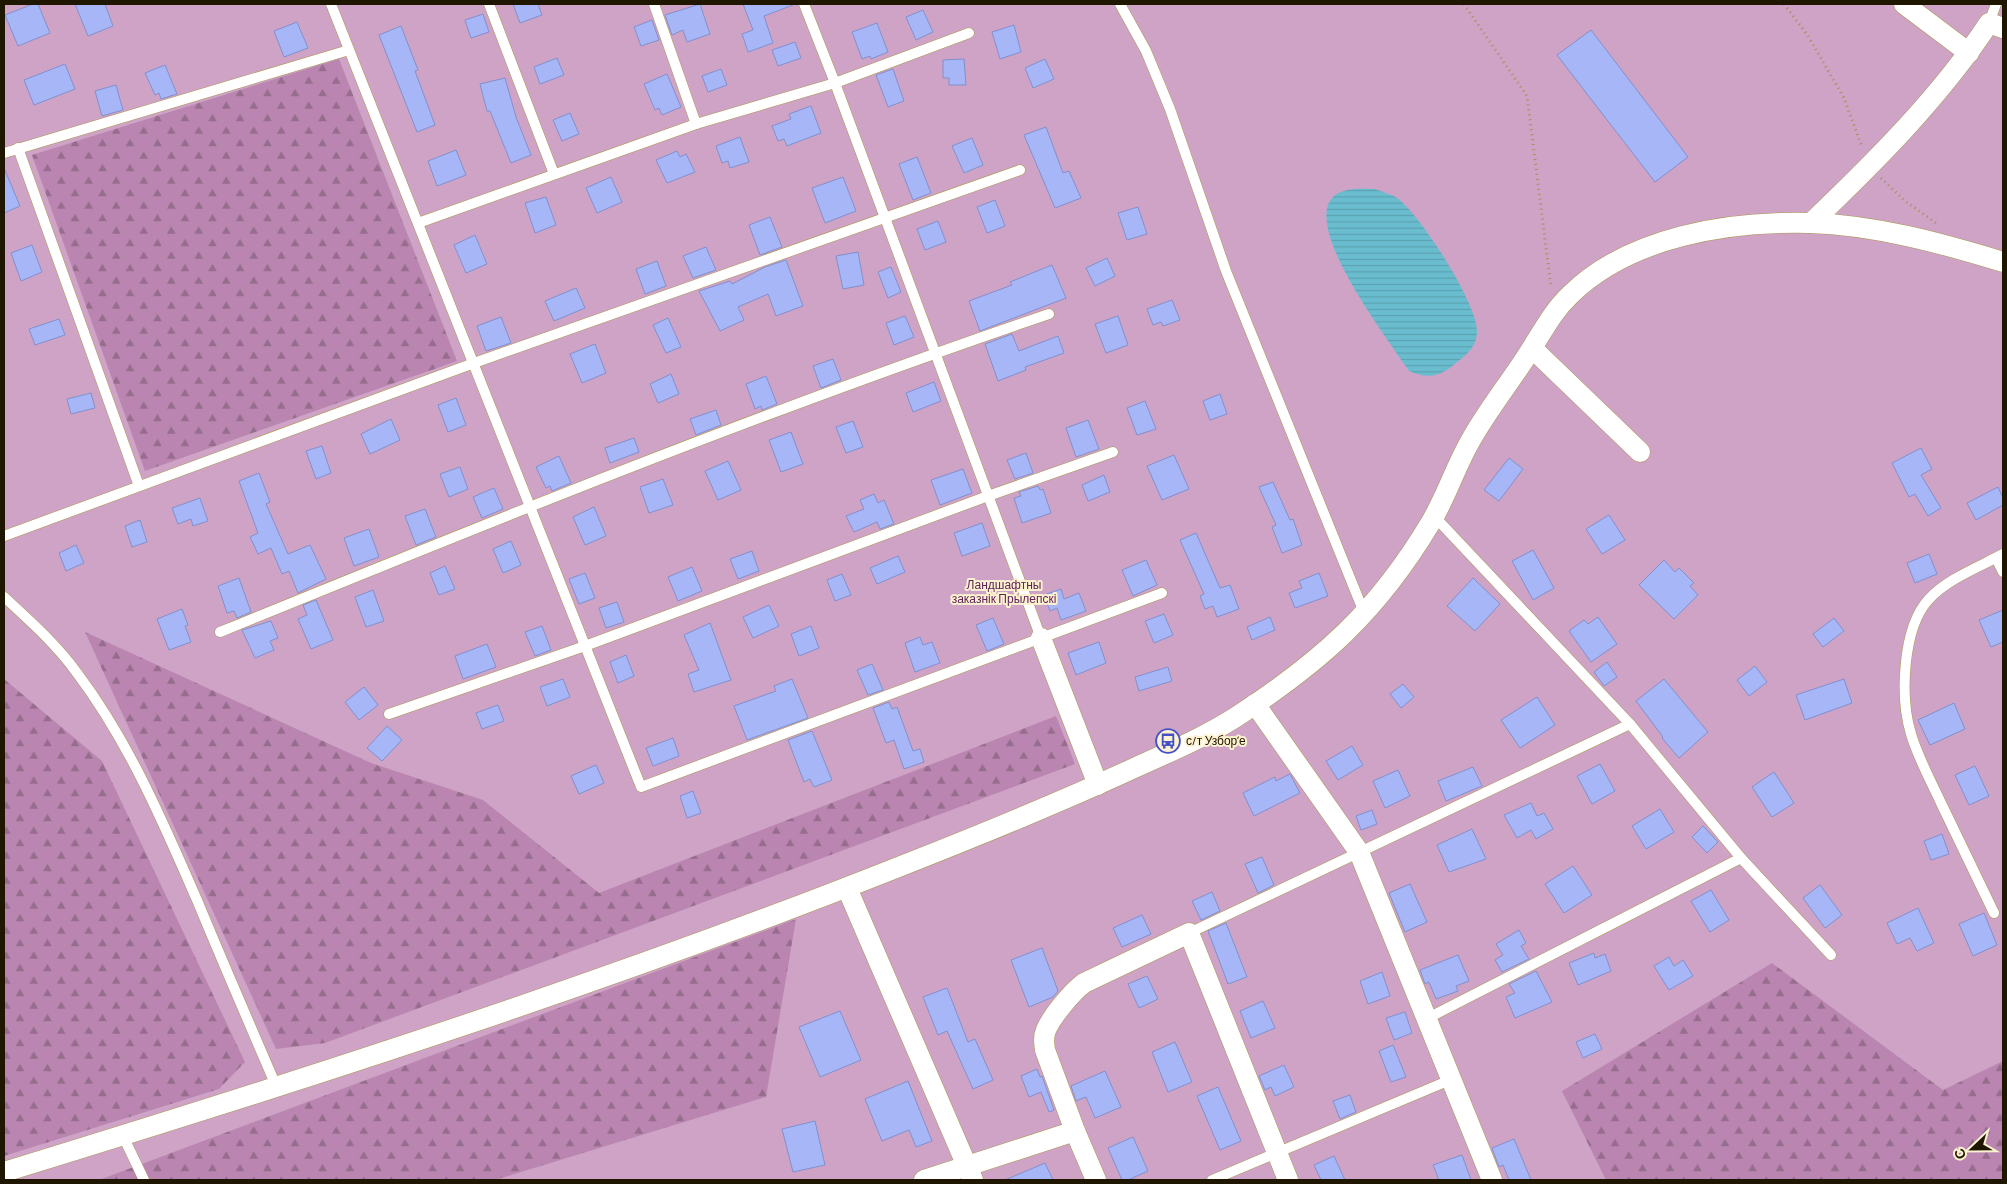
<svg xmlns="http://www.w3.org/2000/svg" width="2007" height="1184" viewBox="0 0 2007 1184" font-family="Barlow,sans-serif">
	<defs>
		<pattern id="forest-firs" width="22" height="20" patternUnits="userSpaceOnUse" patternTransform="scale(1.25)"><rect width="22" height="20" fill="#ba86b1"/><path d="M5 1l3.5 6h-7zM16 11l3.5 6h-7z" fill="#976d8e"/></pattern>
		<pattern id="water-rules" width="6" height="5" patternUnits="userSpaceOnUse" patternTransform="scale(1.25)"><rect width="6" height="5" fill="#69bdcf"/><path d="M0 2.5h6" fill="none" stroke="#5ba2b0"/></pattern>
	</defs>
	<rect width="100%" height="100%" fill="#e6d18a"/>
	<rect fill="#cea3c6" x="4" y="4" width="1999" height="1176"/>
	<g fill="url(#forest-firs)">
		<polygon points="339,59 457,361 145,471 32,155"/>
		<polygon points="85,632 371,763 483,800 599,893 1056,716 1075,764 325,1043 276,1049"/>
		<polygon points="4,679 102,761 245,1062 219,1089 4,1156"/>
		<polygon points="796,919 766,1097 495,1180 99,1180"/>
		<polygon points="1772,963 1943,1090 2003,1061 2003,1180 1606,1180 1562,1091"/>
	</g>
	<path fill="url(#water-rules)" d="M 1375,189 C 1382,192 1391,194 1397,198 C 1420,214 1477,303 1477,331 C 1477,349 1463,357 1451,367 C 1436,378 1425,378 1409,371 C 1390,342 1300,226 1334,196 C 1345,187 1363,189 1375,189 Z"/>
	<g fill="#a6b6f6" stroke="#8190ce">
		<polygon points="33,4 38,4 50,33 18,46 5,15"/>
		<polygon points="75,4 105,4 113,26 88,36"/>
		<polygon points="513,4 538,4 542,15 520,23"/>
		<polygon points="700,4 710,34 687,42 683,30 672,35 665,15"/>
		<polygon points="743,4 792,4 793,5 764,16 773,43 748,52 742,34 753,30"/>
		<polygon points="923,10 933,32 916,40 906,17"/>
		<polygon points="483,14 489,32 471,38 465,20"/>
		<polygon points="652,20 659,40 641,46 634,27"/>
		<polygon points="297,22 308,48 284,57 274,31"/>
		<polygon points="877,23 888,52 871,59 870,56 862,59 852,32"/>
		<polygon points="1014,25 1021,52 1000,59 992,32"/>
		<polygon points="401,26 418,70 415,71 435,125 417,132 379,35"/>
		<polygon points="1591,30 1688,157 1655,182 1557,55"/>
		<polygon points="795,42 801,58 778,66 772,50"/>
		<polygon points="557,58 564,75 540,84 534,67"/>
		<polygon points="964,59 966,85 949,85 949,78 943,78 943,60"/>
		<polygon points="1045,59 1054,79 1033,88 1025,68"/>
		<polygon points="65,64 75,89 34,105 24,80"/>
		<polygon points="165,65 177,94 161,99 159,93 155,95 145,73"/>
		<polygon points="721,69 727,85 708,92 702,76"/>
		<polygon points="893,69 904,101 888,107 876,75"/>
		<polygon points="667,74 681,107 662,115 659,108 655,110 644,84"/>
		<polygon points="505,78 516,117 531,155 511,163 490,111 487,111 480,84"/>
		<polygon points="116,85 123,110 102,116 95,91"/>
		<polygon points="811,106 821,133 787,146 784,139 778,141 772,126 791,119 789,114"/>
		<polygon points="570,113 579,134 562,141 553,120"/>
		<polygon points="1046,127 1063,173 1069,171 1081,198 1055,208 1024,135"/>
		<polygon points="740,137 749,162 730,168 728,161 722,163 716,146"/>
		<polygon points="972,138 983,165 964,173 952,146"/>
		<polygon points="456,150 466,175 437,186 428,161"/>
		<polygon points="677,151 680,157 686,154 695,172 667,183 656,160"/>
		<polygon points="917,157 931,193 913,200 899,164"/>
		<polygon points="4,168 20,206 4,213"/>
		<polygon points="611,177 622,202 597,213 586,188"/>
		<polygon points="843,177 856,211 825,223 812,188"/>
		<polygon points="546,197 556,225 535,233 525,203"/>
		<polygon points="995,200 1005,226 987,233 977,207"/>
		<polygon points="1138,207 1147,234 1127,240 1118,213"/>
		<polygon points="770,217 782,247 760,255 749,225"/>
		<polygon points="938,221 946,242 925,250 917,229"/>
		<polygon points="475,235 487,264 466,273 454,245"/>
		<polygon points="32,245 42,272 21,281 11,253"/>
		<polygon points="706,247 716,270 693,278 683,256"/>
		<polygon points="858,252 864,285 843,289 836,256"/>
		<polygon points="1107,258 1115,276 1095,286 1086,268"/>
		<polygon points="786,260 803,306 776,316 768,294 738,307 744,320 720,331 699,291 730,281 732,284 765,267"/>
		<polygon points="657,261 666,286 645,294 636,269"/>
		<polygon points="1052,265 1066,298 980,331 969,301 1012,285 1010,282"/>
		<polygon points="891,267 901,292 888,298 878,272"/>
		<polygon points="576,288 585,308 554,321 545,301"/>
		<polygon points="1172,300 1180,320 1163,326 1161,322 1153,325 1147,309"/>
		<polygon points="905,316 914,337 894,345 886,323"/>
		<polygon points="1118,316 1128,345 1106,353 1095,324"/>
		<polygon points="501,317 511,343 486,351 477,326"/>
		<polygon points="668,318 681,347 666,353 653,325"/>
		<polygon points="59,319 65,335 35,345 29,329"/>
		<polygon points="1012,334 1019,351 1058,336 1064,353 1025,367 1026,370 998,381 985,344"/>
		<polygon points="595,344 606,373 582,383 570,354"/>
		<polygon points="833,359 841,380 821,388 813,366"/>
		<polygon points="671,374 679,394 658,403 650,384"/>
		<polygon points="766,376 777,404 762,410 761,406 755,409 746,384"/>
		<polygon points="934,382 941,401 913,412 906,393"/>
		<polygon points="91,393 95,408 71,414 67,399"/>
		<polygon points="1220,394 1227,414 1210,420 1203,401"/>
		<polygon points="456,398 466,425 448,432 438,405"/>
		<polygon points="1145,401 1156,429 1137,435 1127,408"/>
		<polygon points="716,410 721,425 696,435 690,419"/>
		<polygon points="391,419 400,440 370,454 361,434"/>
		<polygon points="1088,420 1099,449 1076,457 1066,428"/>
		<polygon points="853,421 863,447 846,453 836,427"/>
		<polygon points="791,432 803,464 781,472 769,440"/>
		<polygon points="634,438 639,452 610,463 605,448"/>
		<polygon points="322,446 331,473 316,479 306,451"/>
		<polygon points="1921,448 1932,469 1921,475 1941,508 1928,516 1915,494 1909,497 1892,463"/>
		<polygon points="1026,453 1033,473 1015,479 1007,460"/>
		<polygon points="1174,455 1189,489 1162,500 1147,466"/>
		<polygon points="559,456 571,483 552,491 550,486 546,488 536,467"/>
		<polygon points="1509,458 1523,469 1499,501 1484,490"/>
		<polygon points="728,461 741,490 718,500 705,471"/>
		<polygon points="460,467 468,489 449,497 440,474"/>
		<polygon points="963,469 972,493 940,505 931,480"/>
		<polygon points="259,473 270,502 266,504 288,554 310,545 326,579 298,593 289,571 282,574 271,548 258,554 250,537 258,533 239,481"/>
		<polygon points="1104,475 1110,492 1088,501 1082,485"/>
		<polygon points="663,479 673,505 649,513 640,487"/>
		<polygon points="1273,482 1290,520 1293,519 1302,545 1282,553 1272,527 1276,525 1259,487"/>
		<polygon points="1038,486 1040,490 1043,489 1051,513 1022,523 1014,498 1021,496 1019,492"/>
		<polygon points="1998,487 2003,498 2003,505 1976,520 1967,503"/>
		<polygon points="494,488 503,509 482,518 473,497"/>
		<polygon points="874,494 878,503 884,500 894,524 880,529 877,522 854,532 846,516 864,509 860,500"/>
		<polygon points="200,498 208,521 193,526 191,519 178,524 172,508"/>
		<polygon points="594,507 606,536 585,545 573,517"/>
		<polygon points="425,509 436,537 416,545 405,516"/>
		<polygon points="1609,515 1625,540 1602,554 1586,529"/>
		<polygon points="140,520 147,542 132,547 125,526"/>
		<polygon points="982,523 990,546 962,556 954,533"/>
		<polygon points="369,529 379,557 354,566 344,538"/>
		<polygon points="1196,533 1220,588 1230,585 1239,609 1217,617 1213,606 1205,609 1200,596 1204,594 1180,540"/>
		<polygon points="511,541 521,565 503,573 493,549"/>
		<polygon points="76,545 84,563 66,571 59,553"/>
		<polygon points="1533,550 1554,588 1533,600 1512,561"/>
		<polygon points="752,551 759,571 738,579 730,559"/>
		<polygon points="1929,554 1937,574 1915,583 1907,563"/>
		<polygon points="898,556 905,572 877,584 870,568"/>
		<polygon points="1146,560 1157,585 1133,596 1122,570"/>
		<polygon points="1664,560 1675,572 1679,568 1694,583 1690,586 1698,595 1674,619 1639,585"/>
		<polygon points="445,566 455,589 439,595 430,573"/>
		<polygon points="692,567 702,591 678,601 668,577"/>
		<polygon points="585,573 595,598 579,604 569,579"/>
		<polygon points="1319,573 1328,596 1295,608 1289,593 1302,588 1299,581"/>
		<polygon points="842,574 851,595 835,601 827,580"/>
		<polygon points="239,578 251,612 237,618 234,611 227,613 218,586"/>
		<polygon points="1473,578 1500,604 1475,631 1447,606"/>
		<polygon points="1061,589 1064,599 1079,593 1086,611 1061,620 1057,608 1050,611 1044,595"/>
		<polygon points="373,590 384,621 366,627 355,597"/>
		<polygon points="316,600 333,640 311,649 298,619 307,615 303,605"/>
		<polygon points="617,602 624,622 606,628 599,608"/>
		<polygon points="769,605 779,626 753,638 743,617"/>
		<polygon points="182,609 188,625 185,626 191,642 169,650 157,619"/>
		<polygon points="2003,610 2003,642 1991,647 1979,620"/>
		<polygon points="1164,614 1173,635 1154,643 1145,621"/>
		<polygon points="1270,617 1275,630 1252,640 1247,627"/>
		<polygon points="1598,617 1617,644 1591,662 1569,631 1584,620 1588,624"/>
		<polygon points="993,618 1004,644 987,651 976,625"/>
		<polygon points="1834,618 1844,631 1823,647 1813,634"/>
		<polygon points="271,621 278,638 270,641 274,650 255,658 242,630"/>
		<polygon points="710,623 731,680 694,692 688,674 699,670 684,635"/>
		<polygon points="542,626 551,650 535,656 525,632"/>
		<polygon points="811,626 819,648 799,656 791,634"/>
		<polygon points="920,637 923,645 932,642 940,663 915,672 905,643"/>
		<polygon points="1099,642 1106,663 1076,675 1068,653"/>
		<polygon points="487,644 496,667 463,679 455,656"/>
		<polygon points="626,655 634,676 618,683 610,662"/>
		<polygon points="1607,662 1617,677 1604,686 1594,672"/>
		<polygon points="872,664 883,690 868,695 857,670"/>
		<polygon points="1755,666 1767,682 1749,696 1737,680"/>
		<polygon points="1168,667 1172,681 1139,691 1135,677"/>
		<polygon points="563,679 570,697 547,706 540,687"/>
		<polygon points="792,679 808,718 747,740 734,706 776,691 774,686"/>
		<polygon points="1664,679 1708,732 1679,758 1662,738 1663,737 1636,701"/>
		<polygon points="1844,679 1852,703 1805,720 1796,695"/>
		<polygon points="1403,684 1414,697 1401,708 1390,694"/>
		<polygon points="364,687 378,705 359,720 345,702"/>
		<polygon points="1537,697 1555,725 1520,748 1501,720"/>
		<polygon points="889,702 892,709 897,707 913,751 920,749 924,762 904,769 894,740 886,743 873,708"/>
		<polygon points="1954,703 1965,729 1930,745 1918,720"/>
		<polygon points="498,705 504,721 482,729 476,713"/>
		<polygon points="387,726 402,740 382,761 367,748"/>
		<polygon points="812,731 832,780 814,787 810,779 804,782 788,740"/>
		<polygon points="673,738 679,756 653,766 646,748"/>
		<polygon points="1352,746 1363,765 1338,780 1326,761"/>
		<polygon points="1600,764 1615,791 1592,804 1577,776"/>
		<polygon points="596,765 604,783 579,794 571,776"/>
		<polygon points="1975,766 1989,796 1969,805 1955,775"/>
		<polygon points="1473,767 1482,786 1446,801 1438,781"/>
		<polygon points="1398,770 1410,796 1385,808 1373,781"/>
		<polygon points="1774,772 1794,803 1772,817 1752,787"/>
		<polygon points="1290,774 1300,793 1254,816 1243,793 1275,777 1276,781"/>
		<polygon points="693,791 701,813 687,818 680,796"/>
		<polygon points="1531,803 1537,816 1544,813 1553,829 1536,839 1531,830 1517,838 1504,815"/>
		<polygon points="1660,809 1674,832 1646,849 1632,826"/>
		<polygon points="1372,810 1377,824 1361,830 1356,816"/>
		<polygon points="1703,826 1718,842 1707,853 1692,837"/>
		<polygon points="1472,829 1486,859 1449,872 1437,845"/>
		<polygon points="1942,834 1949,854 1931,860 1924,841"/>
		<polygon points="1262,857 1274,885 1258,893 1245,864"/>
		<polygon points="1573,866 1592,895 1564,913 1545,884"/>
		<polygon points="1410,884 1427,922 1405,932 1389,893"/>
		<polygon points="1820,885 1842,915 1825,928 1803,898"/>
		<polygon points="1711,890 1729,920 1710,932 1691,901"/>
		<polygon points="1212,892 1220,911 1201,920 1192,901"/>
		<polygon points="1918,908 1934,943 1917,951 1910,938 1897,944 1887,923"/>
		<polygon points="1984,913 1997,945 1973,956 1959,924"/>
		<polygon points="1142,915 1151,934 1122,947 1113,928"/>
		<polygon points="1226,923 1247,977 1228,984 1208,931"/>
		<polygon points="1519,930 1526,943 1521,946 1529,959 1502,972 1495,960 1503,955 1496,944"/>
		<polygon points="1042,948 1058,991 1053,997 1029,1007 1011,960"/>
		<polygon points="1594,953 1595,958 1605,954 1611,971 1578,985 1569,963"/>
		<polygon points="1458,955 1469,981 1456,986 1458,991 1436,999 1429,982 1425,984 1420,970"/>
		<polygon points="1669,957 1674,966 1683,960 1693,976 1669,990 1654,966"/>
		<polygon points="1536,971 1552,1002 1515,1018 1506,997 1515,993 1509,984"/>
		<polygon points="1382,972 1390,996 1368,1004 1360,981"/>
		<polygon points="1147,976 1158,999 1139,1008 1128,984"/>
		<polygon points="947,988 968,1042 975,1039 993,1080 973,1089 947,1031 938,1035 923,997"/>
		<polygon points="1263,1001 1275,1028 1251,1038 1240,1011"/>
		<polygon points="840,1011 861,1060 820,1077 799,1027"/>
		<polygon points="1405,1012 1412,1033 1394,1040 1386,1018"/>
		<polygon points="1595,1034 1602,1049 1583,1058 1576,1042"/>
		<polygon points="1175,1042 1192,1082 1168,1092 1152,1052"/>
		<polygon points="1393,1045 1406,1077 1391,1082 1379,1051"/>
		<polygon points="1284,1065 1294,1087 1275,1096 1271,1087 1265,1090 1259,1076"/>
		<polygon points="1037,1069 1040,1077 1042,1076 1054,1110 1049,1112 1041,1092 1029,1097 1021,1076"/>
		<polygon points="1105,1071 1121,1107 1095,1118 1086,1097 1076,1101 1071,1086"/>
		<polygon points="908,1081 932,1141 916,1147 909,1130 882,1141 865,1099"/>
		<polygon points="1218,1087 1241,1141 1220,1150 1197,1096"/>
		<polygon points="1350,1095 1356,1112 1340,1119 1333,1101"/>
		<polygon points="815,1121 825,1165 793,1172 782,1129"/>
		<polygon points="1133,1137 1148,1171 1128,1180 1122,1180 1108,1148"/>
		<polygon points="1514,1139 1531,1180 1509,1180 1503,1165 1499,1167 1492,1148"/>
		<polygon points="1462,1155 1471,1180 1439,1180 1433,1165"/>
		<polygon points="1334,1156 1345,1180 1321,1180 1314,1165"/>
		<polygon points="1045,1163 1053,1180 1005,1180"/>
	</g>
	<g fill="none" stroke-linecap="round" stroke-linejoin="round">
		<g stroke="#ad9853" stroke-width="11">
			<g id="service">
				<polyline points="331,4 641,787 1162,593"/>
				<polyline points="489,4 554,174"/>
				<polyline points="654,4 696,124"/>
				<polyline points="804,4 835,83 969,33"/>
				<polyline points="1120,4 1146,51 1170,109 1226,271 1365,615"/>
				<polyline points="1989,23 1996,4"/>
				<polyline points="18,148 139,486"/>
				<polyline points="4,153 349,50"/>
				<polyline points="418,223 696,124 835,83 1041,638"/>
				<polyline points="1434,516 1630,724 1741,858"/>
				<polyline points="4,536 474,363 1020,170"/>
				<polyline points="1996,558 2003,572"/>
				<path d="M 4,597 C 30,621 56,644 77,673 C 129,742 163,822 197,900 C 223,963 250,1025 277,1088"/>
				<path d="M 220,632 C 494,520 769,409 1049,314"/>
				<polyline points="389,714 585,646 988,496 1113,452"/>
				<path d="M 1994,913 C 1976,876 1959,840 1941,803 C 1931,781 1918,758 1911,734 C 1900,698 1902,628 1929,599 C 1947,579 1979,567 2003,554"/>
				<polyline points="1189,933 1630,724"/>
				<polyline points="1426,1019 1741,858 1831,955"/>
				<polyline points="123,1136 144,1180"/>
				<polyline points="1212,1180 1450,1080"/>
			</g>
		</g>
		<g stroke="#ad9853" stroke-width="21">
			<g id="minor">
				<polyline points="1904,4 1969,53"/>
				<path d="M 1811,223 C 1875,162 1940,97 1989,23 L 2003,28"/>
				<polyline points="1532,348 1640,452"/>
				<polyline points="1041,638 1098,785"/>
				<polyline points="1255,704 1359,852 1492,1180"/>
				<polyline points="847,888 973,1180"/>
				<path d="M 4,1172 C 304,1080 603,984 896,868 C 975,837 1054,805 1132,769 C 1167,753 1203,738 1236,717 C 1322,661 1378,611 1431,522 C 1447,495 1456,465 1472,438 C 1489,408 1511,381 1530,351 C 1543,331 1553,311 1570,295 C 1630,236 1729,221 1810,223 C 1875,225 1941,243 2003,262"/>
				<polyline points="924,1180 1075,1131"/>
				<path d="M 1096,1180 L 1075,1131 L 1045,1050 C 1044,1043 1043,1037 1046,1030 C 1052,1016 1072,992 1084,983 L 1189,933 L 1288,1180"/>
			</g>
		</g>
		<g stroke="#a2915b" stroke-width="3" stroke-dasharray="1 4" stroke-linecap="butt">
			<polyline points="1464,4 1527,96 1551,287"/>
			<polyline points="1784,4 1808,36 1844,98 1862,147"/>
			<polyline points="1881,178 1905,201 1936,223"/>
		</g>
		<use href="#service" stroke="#fff" stroke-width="10"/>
		<use href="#minor" stroke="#fff" stroke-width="20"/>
	</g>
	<defs>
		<g id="bus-ring" transform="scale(1.25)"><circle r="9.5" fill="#fdf2d0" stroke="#4552c7" stroke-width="1.5"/><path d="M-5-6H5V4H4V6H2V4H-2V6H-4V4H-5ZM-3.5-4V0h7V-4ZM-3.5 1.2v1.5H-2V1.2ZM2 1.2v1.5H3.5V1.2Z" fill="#4552c7"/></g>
	</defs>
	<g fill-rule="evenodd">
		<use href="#bus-ring" x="1168" y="741"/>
	</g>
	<g text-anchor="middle" stroke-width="4" stroke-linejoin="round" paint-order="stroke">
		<g font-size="12" fill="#612359" stroke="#fdf2d0">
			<text x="1004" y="589">Ландшафтны<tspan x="1004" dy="14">заказнік Прылепскі</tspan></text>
		</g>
		<g font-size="12" fill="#1f1600" stroke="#fdf2d0" text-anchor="start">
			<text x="1186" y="745">с/т Узборʼе</text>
		</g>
	</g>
	<rect width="2007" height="1184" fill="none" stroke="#1f1600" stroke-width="10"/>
	<g transform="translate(1972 1149) rotate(248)" stroke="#fdf2d0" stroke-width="4" paint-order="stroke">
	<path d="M0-4L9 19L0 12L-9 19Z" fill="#1f1600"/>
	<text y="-8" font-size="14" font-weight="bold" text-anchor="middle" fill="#1f1600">С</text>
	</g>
</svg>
